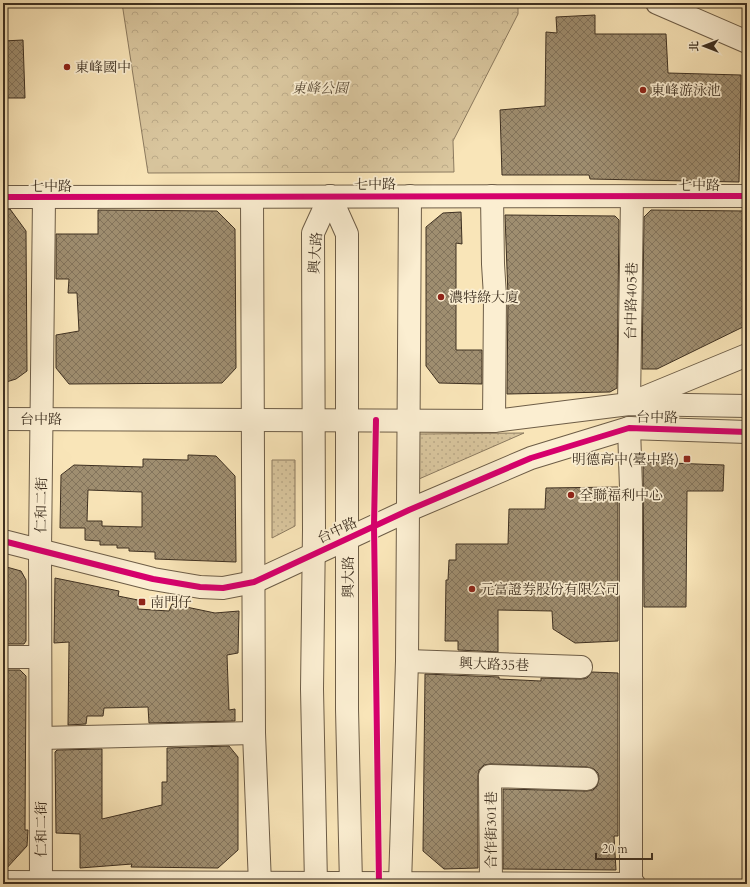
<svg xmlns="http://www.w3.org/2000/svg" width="750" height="887" viewBox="0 0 750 887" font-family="Cardo,'Noto Serif TC',serif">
	<defs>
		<pattern id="grass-dots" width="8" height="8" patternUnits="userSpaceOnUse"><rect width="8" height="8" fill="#d9c69e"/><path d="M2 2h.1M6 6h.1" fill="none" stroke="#ba8" stroke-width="1.8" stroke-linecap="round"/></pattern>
		<pattern id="park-crowns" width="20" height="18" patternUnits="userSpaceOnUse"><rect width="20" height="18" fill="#d9c69e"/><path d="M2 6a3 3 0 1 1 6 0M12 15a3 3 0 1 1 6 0" fill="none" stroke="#ba8"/></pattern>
		<pattern id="building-cross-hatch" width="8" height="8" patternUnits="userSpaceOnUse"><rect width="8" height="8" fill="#9f8e70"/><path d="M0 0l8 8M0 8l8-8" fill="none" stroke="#83745c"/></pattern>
	</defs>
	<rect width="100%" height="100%" fill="#f9e5b8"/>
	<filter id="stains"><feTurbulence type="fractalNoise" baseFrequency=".005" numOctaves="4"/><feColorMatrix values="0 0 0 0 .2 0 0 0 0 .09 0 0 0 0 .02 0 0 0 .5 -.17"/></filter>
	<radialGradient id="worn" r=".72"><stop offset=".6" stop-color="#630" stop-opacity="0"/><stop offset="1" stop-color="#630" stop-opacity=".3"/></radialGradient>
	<g fill="url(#grass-dots)" stroke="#8c7b60">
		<polygon points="524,433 419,479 419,434"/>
		<polygon points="272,460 295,460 295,526 272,538"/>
	</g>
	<polygon fill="url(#park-crowns)" stroke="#8c7b60" points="122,3 518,3 518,14 453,141 454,172 148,173"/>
	<g fill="url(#building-cross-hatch)" stroke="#3e3021" fill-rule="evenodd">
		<polygon points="595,15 595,34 666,34 668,73 741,75 739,182 590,179 589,175 502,175 500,110 545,106 546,32 557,33 556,17"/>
		<polygon points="23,40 25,98 3,98 3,41"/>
		<polygon points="10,209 26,231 27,371 16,379 3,383 3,210"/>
		<polygon points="98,210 217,211 235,229 236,368 222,383 69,384 56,368 56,335 79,331 77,293 68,293 69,279 56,279 56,234 98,234"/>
		<polygon points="651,210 747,211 747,325 657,369 642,369 644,217"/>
		<polygon points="461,212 462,244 456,243 456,350 482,350 482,384 439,383 426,366 426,227 443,213"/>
		<polygon points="505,215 615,216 619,220 617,388 610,392 507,394 508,296"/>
		<path d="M 188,455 L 216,456 L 235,476 L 236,562 L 155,559 L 155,552 L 129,551 L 129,548 L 117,548 L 117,545 L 100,545 L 100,541 L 85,540 L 85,528 L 60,528 L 61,475 L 74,465 L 143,467 L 143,459 L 188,460 ZM 88,490 L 142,492 L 142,527 L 102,526 L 102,521 L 87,521 Z"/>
		<polygon points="643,462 724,465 723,491 687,491 686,607 644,607"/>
		<polygon points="618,487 618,641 575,643 553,629 552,611 498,610 498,652 458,650 458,641 445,641 446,580 448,580 449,560 456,560 456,544 508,544 509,509 545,509 546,488"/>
		<polygon points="3,566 21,571 26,580 26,641 24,644 3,644"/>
		<polygon points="55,578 119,591 118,596 138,600 138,609 169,611 172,604 215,613 239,611 238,653 227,655 229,710 235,709 235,721 149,723 148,707 104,708 103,716 87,716 86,724 68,725 69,642 54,643"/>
		<polygon points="3,670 20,670 26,676 25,830 28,830 27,846 5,870 3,870"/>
		<polygon points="592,672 618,673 618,836 614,836 616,870 503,869 503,789 587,791 593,790 597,786 599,779 598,773 594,769 587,767 490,764 484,765 479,770 478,776 478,868 444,869 423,851 425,674 499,677 499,679 541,681 541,678 581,679 587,678"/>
		<polygon points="229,746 238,757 238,850 218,868 131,867 132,864 80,868 80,834 56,833 55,752 57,750 102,749 102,819 162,805 162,782 167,782 167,748"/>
	</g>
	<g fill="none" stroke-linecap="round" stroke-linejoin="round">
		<g stroke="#6d5d47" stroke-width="24">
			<g id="minor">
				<polyline points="657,3 747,42"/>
				<polyline points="330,196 347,234 347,709 351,884"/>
				<polyline points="492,196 493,264 495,296 494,421"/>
				<polyline points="3,197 747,196"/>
				<polyline points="252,197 254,733 260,884"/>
				<polyline points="638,400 747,355"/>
				<polyline points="629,404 632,197"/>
				<polyline points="3,419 494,421 629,404 747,406"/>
				<polyline points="629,428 631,488 631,884"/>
				<polyline points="3,541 153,579 200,587 223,588 254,582 409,510 531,458 629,428 747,432"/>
				<polyline points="3,657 40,657"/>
				<polyline points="407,661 581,667"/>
				<polyline points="41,738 254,733"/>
				<polyline points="3,882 634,884"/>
				<polyline points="41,884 40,551 44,198"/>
				<polyline points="316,884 312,689 314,530 313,233 330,196"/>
				<polyline points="400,884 407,661 410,196"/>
				<polyline points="491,884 490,776 587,779"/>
			</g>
		</g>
		<use href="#minor" stroke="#fbeed1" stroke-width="22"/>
		<g stroke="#fbeed1" stroke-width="8">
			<g id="cycleway">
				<polyline points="3,197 747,196"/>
				<polyline points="376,420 374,526 379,884"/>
				<polyline points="3,541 153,579 200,587 223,588 254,582 409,510 531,458 629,428 747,432"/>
			</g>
		</g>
		<use href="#cycleway" stroke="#d6006c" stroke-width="6"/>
	</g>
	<g fill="#8f2418" stroke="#fbeed1" stroke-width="1.5">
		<circle cx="67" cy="67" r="4"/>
		<circle cx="643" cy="90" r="4"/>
		<circle cx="441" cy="297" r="4"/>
		<rect x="683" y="455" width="8" height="8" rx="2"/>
		<circle cx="571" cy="495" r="4"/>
		<circle cx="472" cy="589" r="4"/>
		<rect x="138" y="598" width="8" height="8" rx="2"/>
	</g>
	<g text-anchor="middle" stroke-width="3.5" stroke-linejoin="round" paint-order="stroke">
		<g font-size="14" fill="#3e3021" stroke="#fbeed1" text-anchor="start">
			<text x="75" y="72">東峰國中</text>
			<text x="651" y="95">東峰游泳池</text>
			<text x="449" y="302">濃特綠大廈</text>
			<text x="679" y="464" text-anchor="end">明德高中(臺中路)</text>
			<text x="579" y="500">全聯福利中心</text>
			<text x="480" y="594">元富證券股份有限公司</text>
			<text x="150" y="607">南門仔</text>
		</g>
		<g font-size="14" font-style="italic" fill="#5d4e3a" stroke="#fbeed1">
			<text x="320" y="93">東峰公園</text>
		</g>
		<g font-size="14" fill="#3e3021" stroke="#fbeed1">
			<text x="375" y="189">七中路</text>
			<text x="699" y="190">七中路</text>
			<text x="51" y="191">七中路</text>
			<text transform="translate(315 253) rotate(-86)" y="5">興大路</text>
			<text transform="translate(631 301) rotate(-89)" y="5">台中路405巷</text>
			<text transform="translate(657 417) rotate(1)" y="5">台中路</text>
			<text x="41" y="424">台中路</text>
			<text transform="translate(41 505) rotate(-89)" y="5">仁和二街</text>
			<text transform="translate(337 530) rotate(-25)" y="5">台中路</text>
			<text transform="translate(348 577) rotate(-90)" y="5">興大路</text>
			<text transform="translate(494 664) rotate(2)" y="5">興大路35巷</text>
			<text transform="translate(41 829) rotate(-90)" y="5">仁和二街</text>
			<text transform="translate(491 830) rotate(-90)" y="5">合作街301巷</text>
		</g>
	</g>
	<rect width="750" height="887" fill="none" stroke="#f9e5b8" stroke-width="16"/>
	<rect x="4" y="4" width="742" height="879" fill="none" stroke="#3e3021" stroke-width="2"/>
	<rect x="8" y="8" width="734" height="871" fill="none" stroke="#3e3021"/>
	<g transform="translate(704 46) rotate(270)" stroke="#fbeed1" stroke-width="3" paint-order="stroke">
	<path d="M0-3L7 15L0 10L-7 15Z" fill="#3e3021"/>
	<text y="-6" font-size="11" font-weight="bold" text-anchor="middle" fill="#3e3021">北</text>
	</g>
	<path d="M596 853v6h56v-6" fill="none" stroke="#3e3021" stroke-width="2"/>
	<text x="602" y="853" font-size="12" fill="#3e3021" stroke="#fbeed1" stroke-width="3" paint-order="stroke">20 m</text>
	<rect width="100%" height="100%" filter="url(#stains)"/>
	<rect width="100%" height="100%" fill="url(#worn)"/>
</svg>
